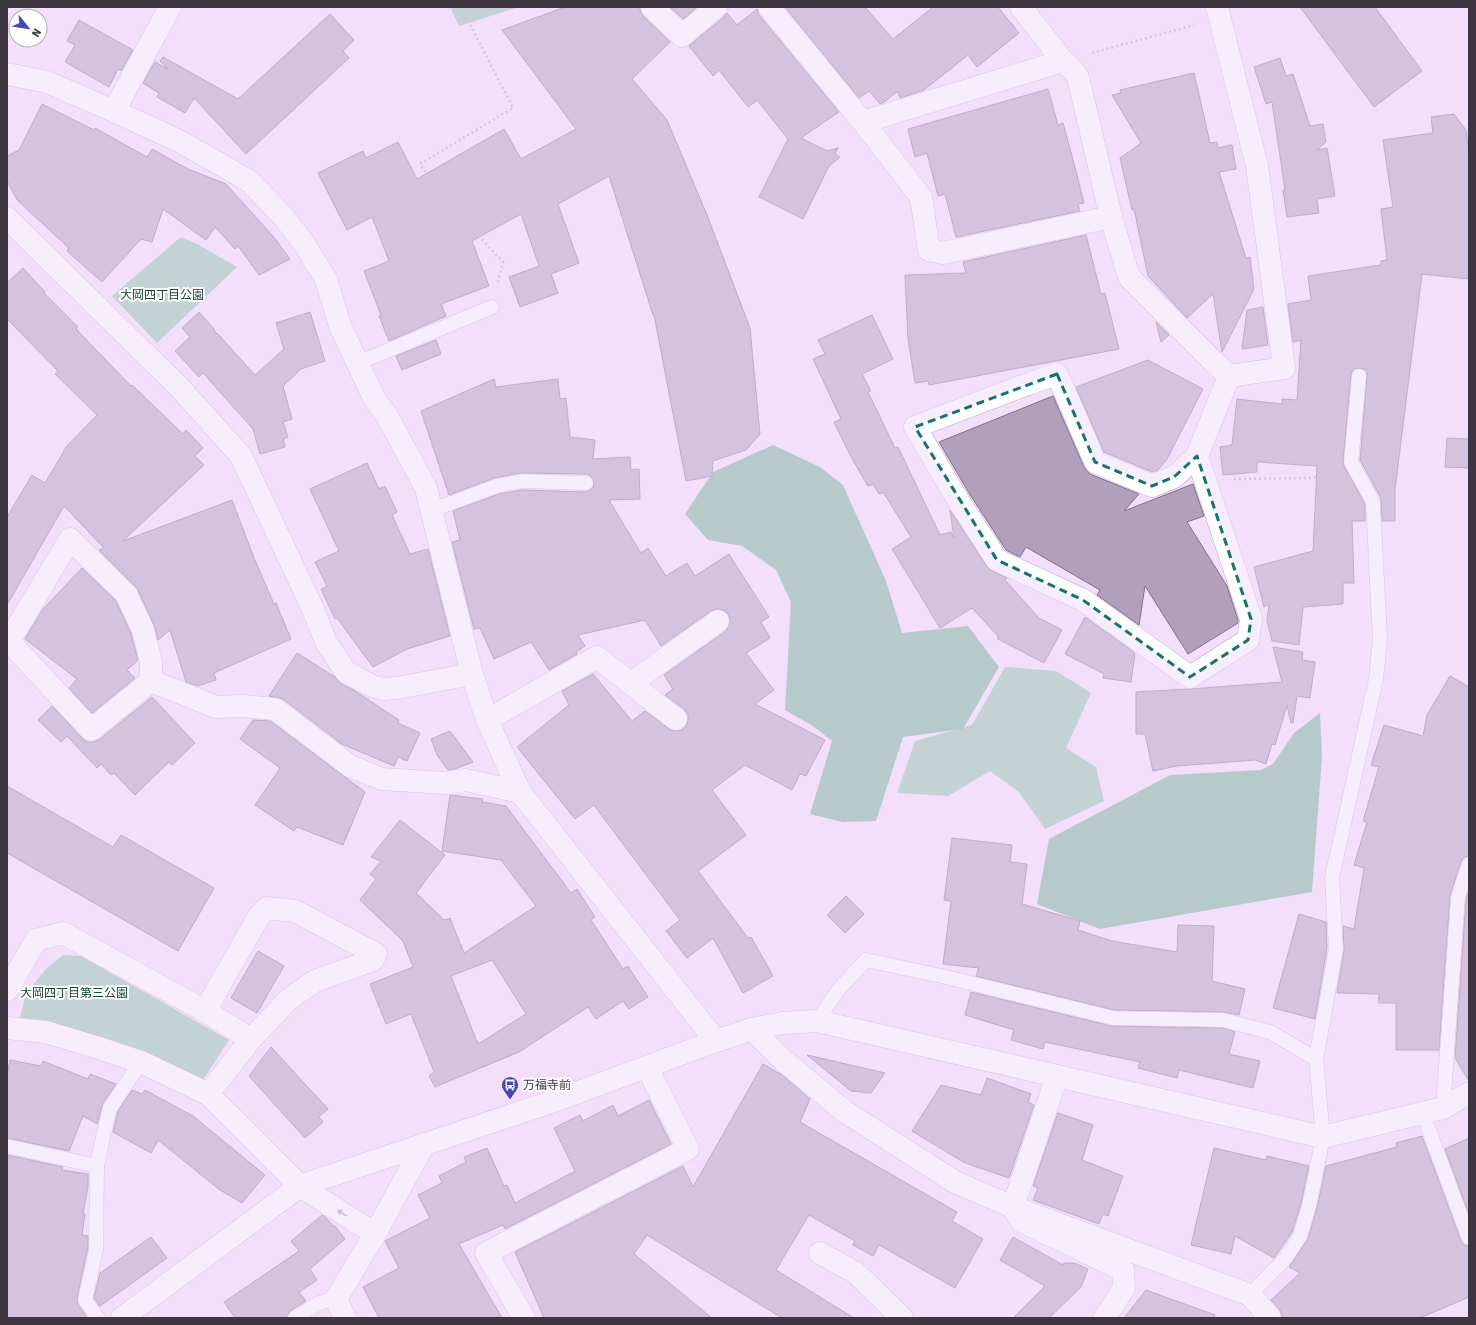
<svg xmlns="http://www.w3.org/2000/svg" width="1476" height="1325" viewBox="0 0 1476 1325" font-family="'Fira Sans','Noto Sans JP',sans-serif">
	<rect width="100%" height="100%" fill="#f3defc"/>
	<g fill="#8ac4a7">
		<polygon points="450,7 519,7 459,26"/>
		<polygon points="181,237 199,245 237,267 157,343 112,296"/>
		<polygon points="1005,667 1056,671 1091,693 1066,748 1096,767 1104,801 1045,829 1019,792 990,771 948,796 897,793 915,741 972,725"/>
		<polygon points="63,955 81,956 229,1040 197,1089 61,1026 20,1018 26,993 46,969"/>
	</g>
	<g fill="#70b191">
		<polygon points="773,445 820,467 843,485 886,581 902,633 968,626 999,667 963,729 903,737 876,821 843,822 810,814 832,741 813,726 785,710 791,602 776,570 742,546 708,540 685,514 713,472"/>
		<polygon points="1320,713 1322,757 1312,892 1100,929 1037,904 1049,839 1170,775 1261,770 1273,764 1294,733"/>
	</g>
	<g fill="#b29fbb" stroke="#826f8a" fill-rule="evenodd">
		<polygon points="565,7 640,7 640,11 643,16 670,42 632,79 667,120 707,215 750,328 760,434 746,450 713,461 712,476 686,481 654,315 653,315 609,176 558,204 579,263 551,274 558,293 520,307 509,277 539,266 521,214 472,241 489,286 441,304 446,316 389,341 379,316 381,315 364,271 389,261 372,217 347,230 318,173 363,151 366,158 398,142 417,179 504,129 521,159 576,129 502,30"/>
		<polygon points="670,7 697,7 683,19"/>
		<polygon points="785,7 865,7 893,39 933,7 998,7 1019,33 977,67 968,55 924,90 900,98 898,91 884,102 880,104 869,91 859,98"/>
		<polygon points="1300,7 1375,7 1422,71 1374,107"/>
		<polygon points="757,9 759,15 839,112 801,138 827,151 838,148 835,154 840,157 829,166 803,219 759,197 788,139 757,100 748,107 719,70 713,76 689,46 724,17 727,13 737,25"/>
		<polygon points="330,14 354,40 343,51 349,58 246,154 194,98 185,113 157,97 159,93 143,83 155,62 168,69 160,61 163,57 238,99"/>
		<polygon points="79,20 133,50 121,71 118,69 109,87 65,62 75,45 67,41"/>
		<polygon points="1280,58 1286,76 1293,74 1310,126 1323,124 1326,142 1317,150 1327,148 1335,196 1317,199 1319,213 1287,217 1283,190 1285,190 1272,102 1266,104 1254,67"/>
		<polygon points="1194,73 1210,143 1217,142 1218,148 1232,145 1236,169 1219,172 1246,258 1250,257 1254,289 1222,352 1213,294 1187,318 1148,276 1134,209 1132,210 1120,158 1141,143 1112,95 1121,93 1120,90"/>
		<polygon points="1048,89 1058,125 1063,123 1072,156 1084,203 1078,204 1080,211 956,237 945,194 938,196 927,153 915,157 908,129"/>
		<polygon points="42,104 94,130 95,128 147,157 152,149 188,169 226,184 273,236 290,259 259,275 238,246 235,249 215,227 206,240 163,209 152,242 141,239 102,282 67,251 69,248 17,200 7,181 7,156 19,150"/>
		<polygon points="1454,114 1466,130 1469,152 1469,279 1422,274 1395,489 1395,521 1382,521 1381,498 1360,460 1367,376 1367,372 1364,369 1356,368 1352,371 1351,375 1343,461 1344,466 1365,504 1365,521 1352,521 1354,583 1343,583 1343,604 1303,607 1299,645 1272,641 1267,620 1269,604 1264,607 1254,567 1313,551 1317,466 1257,462 1257,472 1223,475 1220,447 1232,445 1237,399 1282,404 1282,399 1297,400 1301,340 1293,342 1288,304 1311,300 1308,276 1381,265 1381,261 1387,260 1381,209 1393,207 1383,140 1433,133 1431,117"/>
		<polygon points="1086,235 1101,294 1105,293 1119,349 929,385 928,381 915,383 908,339 905,275 966,273 963,262"/>
		<polygon points="23,268 45,292 44,293 78,327 76,329 131,386 132,385 183,434 186,430 203,448 195,456 204,465 123,541 232,500 254,558 274,604 276,603 291,639 214,673 216,680 198,686 186,682 170,630 158,640 154,625 137,588 99,550 104,548 64,506 7,605 7,517 32,475 45,483 67,446 97,415 55,374 58,371 7,319 7,283"/>
		<polygon points="1263,307 1268,345 1242,349 1247,310"/>
		<polygon points="199,312 214,329 216,334 217,333 255,375 284,349 276,323 310,312 325,361 301,369 283,386 292,419 283,422 288,437 283,439 285,447 260,454 253,429 203,373 199,377 175,351 190,337 182,328"/>
		<polygon points="872,315 893,359 862,374 871,391 868,392 895,448 898,447 940,535 951,532 954,538 950,510 987,567 992,571 1007,578 1005,580 1039,618 1062,630 1044,663 998,639 998,636 972,608 940,628 892,549 911,537 883,492 879,494 873,484 868,486 850,455 834,422 841,419 813,359 825,354 818,340"/>
		<polygon points="1156,322 1169,335 1161,342"/>
		<polygon points="436,340 441,354 402,370 396,356"/>
		<polygon points="1148,360 1203,389 1167,459 1158,470 1152,472 1104,452 1076,387"/>
		<polygon points="494,379 496,387 558,379 560,399 566,398 570,437 595,440 593,459 630,457 631,470 639,469 640,499 609,500 641,553 648,548 666,576 687,563 695,576 729,554 769,617 761,622 770,638 746,653 774,690 755,704 825,740 806,776 800,774 792,790 745,765 712,790 746,835 698,871 748,938 751,937 773,976 743,993 713,938 687,958 666,931 680,920 594,805 575,819 517,747 569,705 562,691 593,674 632,721 645,711 669,729 675,731 681,730 686,726 688,721 688,715 684,709 665,695 673,689 664,675 726,631 729,626 730,619 728,614 723,610 716,609 711,611 661,646 645,620 578,635 585,646 576,652 577,654 549,670 531,642 494,659 480,628 474,629 452,542 460,540 453,511 499,494 522,490 586,492 593,488 594,483 591,476 586,474 521,473 494,478 449,495 421,411"/>
		<polygon points="1053,396 1084,467 1090,474 1139,494 1124,511 1193,484 1204,516 1187,522 1227,586 1238,620 1238,623 1188,654 1145,586 1139,625 1097,595 1100,590 1026,547 1020,557 1006,550 969,493 939,442"/>
		<polygon points="1447,438 1469,439 1469,468 1445,467"/>
		<polygon points="367,463 379,489 385,486 397,512 392,515 410,554 428,549 450,636 407,649 373,667 337,618 335,619 321,589 327,586 315,562 339,551 310,489"/>
		<polygon points="82,568 116,601 131,634 138,660 127,670 135,678 92,713 69,688 77,679 25,639 43,609"/>
		<polygon points="1085,617 1135,653 1131,682 1103,678 1104,674 1065,654"/>
		<polygon points="1273,647 1303,652 1302,660 1315,662 1310,698 1297,696 1293,723 1291,723 1287,705 1275,745 1272,744 1266,764 1255,760 1177,766 1153,771 1145,734 1136,734 1136,692 1190,689 1282,682"/>
		<polygon points="297,653 335,677 340,683 355,691 399,720 398,723 420,733 407,761 398,757 394,766 342,744 283,699 269,696"/>
		<polygon points="1450,676 1469,687 1469,856 1464,857 1461,861 1450,896 1439,1050 1396,1050 1396,1003 1379,1003 1379,994 1337,993 1344,950 1343,926 1354,929 1364,868 1354,865 1367,822 1363,821 1379,767 1371,765 1384,725 1423,736 1427,715"/>
		<polygon points="152,697 195,743 172,765 169,762 135,795 114,773 111,775 101,764 97,768 67,736 61,742 38,720 52,706 82,738 87,742 94,742 99,740"/>
		<polygon points="253,720 270,721 365,792 343,845 297,827 294,831 255,805 280,768 240,739"/>
		<polygon points="450,731 473,762 455,769 448,770 437,755 431,739"/>
		<polygon points="7,786 113,847 121,835 214,888 178,951 7,853"/>
		<path d="M 450,795 L 483,799 L 482,802 L 506,806 L 571,893 L 577,889 L 595,917 L 591,920 L 623,969 L 628,966 L 648,997 L 629,1009 L 623,1001 L 596,1019 L 588,1007 L 519,1052 L 435,1087 L 429,1076 L 434,1072 L 411,1014 L 386,1024 L 370,984 L 413,967 L 403,941 L 360,900 L 376,879 L 370,874 L 381,861 L 371,857 L 400,820 L 445,855 L 416,893 L 444,920 L 450,918 L 464,953 L 536,906 L 501,860 L 442,851 ZM 492,960 L 526,1014 L 478,1044 L 451,976 Z"/>
		<polygon points="952,838 1012,845 1010,862 1027,864 1022,904 1080,921 1078,930 1112,941 1177,952 1178,925 1214,926 1212,981 1245,989 1239,1015 1223,1012 1114,1010 976,976 979,968 943,964 951,901 944,900"/>
		<polygon points="1469,891 1469,1081 1455,1058 1466,899"/>
		<polygon points="846,896 864,914 845,933 827,915"/>
		<polygon points="1299,914 1326,922 1327,948 1315,1019 1273,1008"/>
		<polygon points="258,951 284,966 257,1013 231,998"/>
		<polygon points="971,992 1111,1026 1222,1028 1235,1032 1229,1054 1260,1061 1253,1088 1179,1070 1177,1078 1138,1068 1140,1062 1045,1042 1043,1049 1011,1040 1014,1030 965,1015"/>
		<polygon points="271,1047 328,1109 319,1117 323,1122 305,1138 249,1076"/>
		<polygon points="807,1055 885,1073 871,1093 851,1091"/>
		<polygon points="10,1060 41,1066 43,1061 88,1079 90,1074 116,1084 103,1103 97,1124 83,1116 69,1151 7,1138 7,1075"/>
		<polygon points="763,1064 782,1075 810,1099 800,1122 957,1212 952,1221 983,1239 955,1288 879,1245 873,1256 853,1245 855,1241 809,1215 776,1270 854,1318 782,1318 647,1235 634,1254 712,1318 544,1318 515,1252 683,1166 693,1187"/>
		<polygon points="987,1078 1031,1094 1028,1102 1034,1105 1009,1178 965,1163 912,1131 941,1085 981,1095"/>
		<polygon points="132,1090 142,1094 145,1090 193,1116 265,1175 242,1203 220,1190 158,1140 151,1153 113,1132 118,1111"/>
		<polygon points="649,1100 671,1144 505,1229 503,1225 459,1244 502,1318 379,1318 363,1287 399,1268 385,1241 430,1218 418,1195 442,1183 439,1176 466,1162 464,1157 487,1148 504,1186 507,1185 515,1203 575,1171 554,1128 580,1115 583,1121 613,1105 618,1116"/>
		<polygon points="1058,1113 1093,1125 1082,1160 1123,1176 1108,1216 1103,1214 1099,1224 1033,1200 1038,1188 1033,1186"/>
		<polygon points="1422,1136 1461,1241 1464,1245 1469,1246 1469,1297 1420,1318 1282,1318 1280,1310 1271,1300 1300,1273 1289,1267 1308,1239 1317,1208 1326,1166 1397,1147 1396,1143"/>
		<polygon points="1469,1138 1469,1214 1445,1149"/>
		<polygon points="1214,1148 1266,1160 1267,1156 1309,1166 1301,1204 1292,1232 1274,1258 1235,1236 1231,1254 1191,1245"/>
		<polygon points="7,1155 63,1167 62,1170 88,1174 88,1186 83,1214 85,1214 82,1235 88,1236 88,1247 77,1298 78,1305 86,1316 84,1318 7,1318"/>
		<polygon points="322,1215 326,1218 334,1227 335,1226 345,1239 310,1269 317,1280 299,1292 306,1301 290,1311 287,1318 235,1318 224,1302 299,1251 291,1241"/>
		<polygon points="151,1237 167,1258 100,1306 94,1298 100,1273"/>
		<polygon points="1013,1237 1063,1265 1064,1263 1074,1263 1088,1269 1081,1287 1049,1318 1013,1318 1045,1286 1000,1260"/>
		<polygon points="1146,1290 1215,1315 1214,1318 1124,1318"/>
	</g>
	<g fill="none" stroke-linecap="round" stroke-linejoin="round">
		<g stroke="#baa6c2" stroke-width="15">
			<g id="service">
				<polyline points="358,363 492,307"/>
				<polyline points="432,510 497,486 521,481 586,483"/>
				<polyline points="817,1021 839,989 866,960 946,977 1113,1018 1223,1020 1270,1032 1316,1059 1323,1137 1309,1206 1300,1236 1285,1259 1250,1295"/>
				<polyline points="1316,1059 1336,949 1332,877 1376,679 1380,639 1373,502 1351,462 1359,376"/>
				<polyline points="1443,1108 1458,897 1469,864"/>
				<polyline points="1423,1114 1469,1238"/>
				<polyline points="7,1146 97,1166"/>
				<polyline points="98,1318 85,1300 96,1250 97,1166 103,1137 110,1108 141,1062"/>
				<polyline points="295,1318 319,1303 336,1299"/>
			</g>
		</g>
		<g stroke="#baa6c2" stroke-width="23">
			<g id="minor">
				<polyline points="652,7 682,36 716,7"/>
				<polyline points="769,7 863,122 921,197 929,250 943,253 1111,217"/>
				<polyline points="1021,7 1063,61 1072,69 1078,77 1111,217 1129,277 1211,359 1229,376 1284,368 1257,166 1217,7"/>
				<polyline points="7,74 47,82 114,111 179,141 225,167 249,181 281,214 303,242 326,279 340,326 374,398 387,416 426,488 472,674 487,720 520,792 716,1041"/>
				<polyline points="114,111 170,7"/>
				<polyline points="863,122 1063,61"/>
				<polyline points="7,218 180,388 241,456 312,607 326,642 346,672 372,686 383,689 397,688 472,674"/>
				<polyline points="1197,456 1251,619 1248,640 1190,677 1083,600 997,560 958,500 915,427 1028,384 1057,374 1095,462 1152,486 1174,477 1197,456 1229,376"/>
				<polyline points="151,681 151,662 143,630 126,594 70,539 9,641 91,730 151,681 216,707 242,706 275,709 350,766 382,779 446,783 466,780 520,792"/>
				<polyline points="631,683 718,621"/>
				<polyline points="487,720 597,657 676,719"/>
				<polyline points="7,990 36,940 63,933 205,1011 251,1039 208,1094"/>
				<polyline points="205,1011 259,916 267,908 295,911 376,954 373,960 315,981 289,999 251,1039"/>
				<polyline points="7,1028 46,1032 99,1048 141,1062 208,1094 300,1186 375,1234"/>
				<polyline points="752,1029 782,1059 844,1111 955,1182 1013,1207 1250,1295 1270,1318"/>
				<polyline points="1057,1076 1013,1207 1021,1221 1123,1270 1124,1288 1105,1318"/>
				<polyline points="820,1253 856,1273 902,1318"/>
				<polyline points="122,1318 300,1186 557,1100 716,1041 752,1029 783,1023 817,1021 1323,1137 1443,1108 1469,1093"/>
				<polyline points="345,1318 336,1299 375,1234 424,1144"/>
				<polyline points="524,1318 486,1253 688,1149 647,1067"/>
			</g>
		</g>
		<g stroke="#b8a8bf" stroke-width="2.5" stroke-dasharray="2 3" stroke-linecap="butt">
			<polyline points="461,7 513,108 420,164 444,199 503,262 497,285"/>
			<polyline points="1092,53 1194,25"/>
			<polyline points="1310,371 1337,374"/>
			<polyline points="1234,479 1313,478 1331,470"/>
		</g>
		<use href="#service" stroke="#fff" stroke-width="14"/>
		<use href="#minor" stroke="#fff" stroke-width="22"/>
	</g>
	<defs><path id="oneway-solid" d="M-6-.8H1V-3.2L6.5 0L1 3.2V.8H-6Z"/></defs>
	<use fill="#9e9aa0" href="#oneway-solid" transform="translate(342 1213) rotate(-148)"/>
	<path d="M0 0H1476V1325H0ZM 1057,374 L 1095,462 L 1152,486 L 1174,477 L 1197,456 L 1251,619 L 1248,640 L 1190,677 L 1083,600 L 997,560 L 915,427 Z" fill="#f3defc" fill-opacity=".55" fill-rule="evenodd"/>
	<path fill="none" stroke="#0f766e" stroke-width="3" stroke-dasharray="8 5" stroke-linejoin="round" d="M 1057,374 L 1095,462 L 1152,486 L 1174,477 L 1197,456 L 1251,619 L 1248,640 L 1190,677 L 1083,600 L 997,560 L 915,427 Z"/>
	<defs>
		<g id="bus-pin" transform="scale(0.9)"><path d="M0 17L-7.5 6A9.5 9.5 0 1 1 7.5 6Z" fill="#4446bb" stroke="#fff"/><path d="M-5-6H5V4H4V6H2V4H-2V6H-4V4H-5ZM-3.5-4V0h7V-4ZM-3.5 1.2v1.5H-2V1.2ZM2 1.2v1.5H3.5V1.2Z" fill="#fff"/></g>
	</defs>
	<g fill-rule="evenodd">
		<use href="#bus-pin" x="510" y="1085"/>
	</g>
	<g text-anchor="middle" stroke-width="4" stroke-linejoin="round" paint-order="stroke">
		<g font-size="12" fill="#124731" stroke="#fff">
			<text x="162" y="299">大岡四丁目公園</text>
			<text x="74" y="997">大岡四丁目第三公園</text>
		</g>
		<g font-size="12" fill="#3e3641" stroke="#fff" text-anchor="start">
			<text x="523" y="1089">万福寺前</text>
		</g>
	</g>
	<rect width="1476" height="1325" fill="none" stroke="#3e3641" stroke-width="16"/>
	<g transform="translate(28 28) rotate(120)"><circle r="19" fill="#ffffff" stroke="#b2afb3"/>
	<path d="M0-3L7 15L0 10L-7 15Z" fill="#4446bb"/>
	<text y="-6" font-size="11" font-weight="bold" text-anchor="middle" fill="#3e3641">N</text>
	</g>
</svg>
